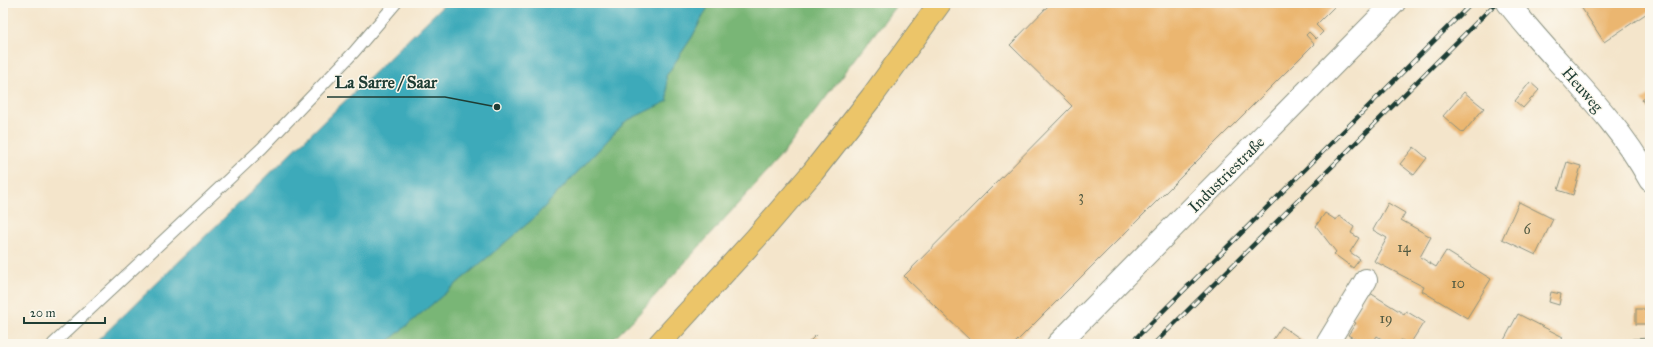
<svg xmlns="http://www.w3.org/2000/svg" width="1653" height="347" viewBox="0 0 1653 347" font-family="'IM FELL Great Primer',serif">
	<rect width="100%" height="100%" fill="#fbf7ec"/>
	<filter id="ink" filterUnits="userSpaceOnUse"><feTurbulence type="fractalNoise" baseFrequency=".025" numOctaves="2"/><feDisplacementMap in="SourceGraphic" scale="8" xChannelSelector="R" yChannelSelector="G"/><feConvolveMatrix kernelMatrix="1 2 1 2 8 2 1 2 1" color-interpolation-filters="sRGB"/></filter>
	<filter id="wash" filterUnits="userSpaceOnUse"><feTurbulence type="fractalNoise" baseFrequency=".012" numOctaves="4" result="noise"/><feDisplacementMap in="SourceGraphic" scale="16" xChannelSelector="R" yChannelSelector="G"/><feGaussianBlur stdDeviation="0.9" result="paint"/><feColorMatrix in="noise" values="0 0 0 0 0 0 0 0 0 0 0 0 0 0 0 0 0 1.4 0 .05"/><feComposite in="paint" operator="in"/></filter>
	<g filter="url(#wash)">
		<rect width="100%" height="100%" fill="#f4e5cb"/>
		<polygon fill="#79b676" stroke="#4c7a55" points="710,3 898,3 782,155 633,320 609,344 385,344 533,219 626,121 667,101 666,76 692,37"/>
		<polygon fill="#3caaba" stroke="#2e7477" points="446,3 710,3 692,37 666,76 668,101 626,121 533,219 385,344 94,344"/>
		<g id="blocks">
			<g fill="#ebb670">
				<polygon points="1051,3 1338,3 1316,25 1323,32 1316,39 1309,32 1306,35 1314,44 1014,344 974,344 904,276 1072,106 1010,45"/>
				<polygon points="1588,3 1650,3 1650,11 1604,42 1581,7"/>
				<polygon points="1530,82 1539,90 1523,108 1515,101"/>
				<polygon points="1464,92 1484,108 1463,133 1443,116"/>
				<polygon points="1650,94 1650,112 1642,100"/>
				<polygon points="1414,147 1427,158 1414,175 1400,164"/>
				<polygon points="1567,162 1581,166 1573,195 1558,190"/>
				<polygon points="1519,202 1553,219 1536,255 1502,239"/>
				<polygon points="1388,203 1405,213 1401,220 1431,237 1420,257 1436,267 1446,251 1491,279 1467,318 1422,291 1424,287 1374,261 1387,238 1373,230"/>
				<polygon points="1325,213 1336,220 1339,216 1354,227 1351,233 1359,238 1350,252 1360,259 1353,268 1334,254 1336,252 1316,226"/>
				<polygon points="1551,292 1561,294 1559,305 1549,302"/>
				<polygon points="1370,293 1404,314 1406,311 1424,322 1410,344 1401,340 1398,344 1389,344 1377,336 1372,344 1363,344 1348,335 1356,323 1352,321"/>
				<rect x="1636" y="309" width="14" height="15"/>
				<polygon points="1518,314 1563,337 1560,344 1502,344"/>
				<polygon points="1282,326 1308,344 1270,344"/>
				<polygon points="816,335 825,344 807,344"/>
				<polygon points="1650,338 1650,344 1632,344 1632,339"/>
			</g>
		</g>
	</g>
	<g filter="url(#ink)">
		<use href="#blocks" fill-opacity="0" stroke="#8a9180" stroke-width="1"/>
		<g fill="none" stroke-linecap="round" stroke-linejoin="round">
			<g stroke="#8a9180" stroke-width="13">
				<polyline id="lane" points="53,344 262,148 354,52 396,3"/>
			</g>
			<g stroke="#8a9180" stroke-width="24">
				<g id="street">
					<path d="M 1508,3 C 1554,63 1613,112 1650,180"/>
					<polyline points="1058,344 1394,3"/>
					<polyline points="1327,344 1366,280"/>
				</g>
			</g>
			<g stroke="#8a9180" stroke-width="24">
				<polyline id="primary" points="659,344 756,238 813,172 871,98 940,3"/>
			</g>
			<use href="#lane" stroke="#fff" stroke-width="11"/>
			<use href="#street" stroke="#fff" stroke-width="22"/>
			<use href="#primary" stroke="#ecc569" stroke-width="22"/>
			<g stroke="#1f3d34" stroke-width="4.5">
				<g id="rail">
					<polyline points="1130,344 1472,3"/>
					<polyline points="1154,344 1496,3"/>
				</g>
			</g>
			<use href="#rail" stroke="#fbf7ec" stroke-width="3" stroke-dasharray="9" stroke-linecap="butt"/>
		</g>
	</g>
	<g text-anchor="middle" stroke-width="3" stroke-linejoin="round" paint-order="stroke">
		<g font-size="14" fill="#525b43">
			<text x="1081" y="201">3</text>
			<text x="1527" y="234">6</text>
			<text x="1404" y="252">14</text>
			<text x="1458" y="288">10</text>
			<text x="1386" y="323">19</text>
		</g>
		<g font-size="16" fill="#1f3d34" stroke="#fbf7ec">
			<text transform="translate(1583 89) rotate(49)" y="6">Heuweg</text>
			<text transform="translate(1226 174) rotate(-45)" y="6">Industriestraße</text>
		</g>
	</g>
	<path fill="none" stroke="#1f3d34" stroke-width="1.5" d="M497 107L445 97H327"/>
	<circle fill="#1f3d34" stroke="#fbf7ec" stroke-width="1.5" cx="497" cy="107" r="4"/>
	<g font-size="17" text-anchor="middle" font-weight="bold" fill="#1f3d34" stroke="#fbf7ec" stroke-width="3" stroke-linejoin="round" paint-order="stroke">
		<text x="386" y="88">La Sarre / Saar</text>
	</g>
	<rect width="1653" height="347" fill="none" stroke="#fbf7ec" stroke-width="16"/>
	<path d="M24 317v6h81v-6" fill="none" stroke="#1f3d34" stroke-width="2"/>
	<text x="30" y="317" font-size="12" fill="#1f3d34" stroke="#fbf7ec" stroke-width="3" paint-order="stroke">20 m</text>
</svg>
